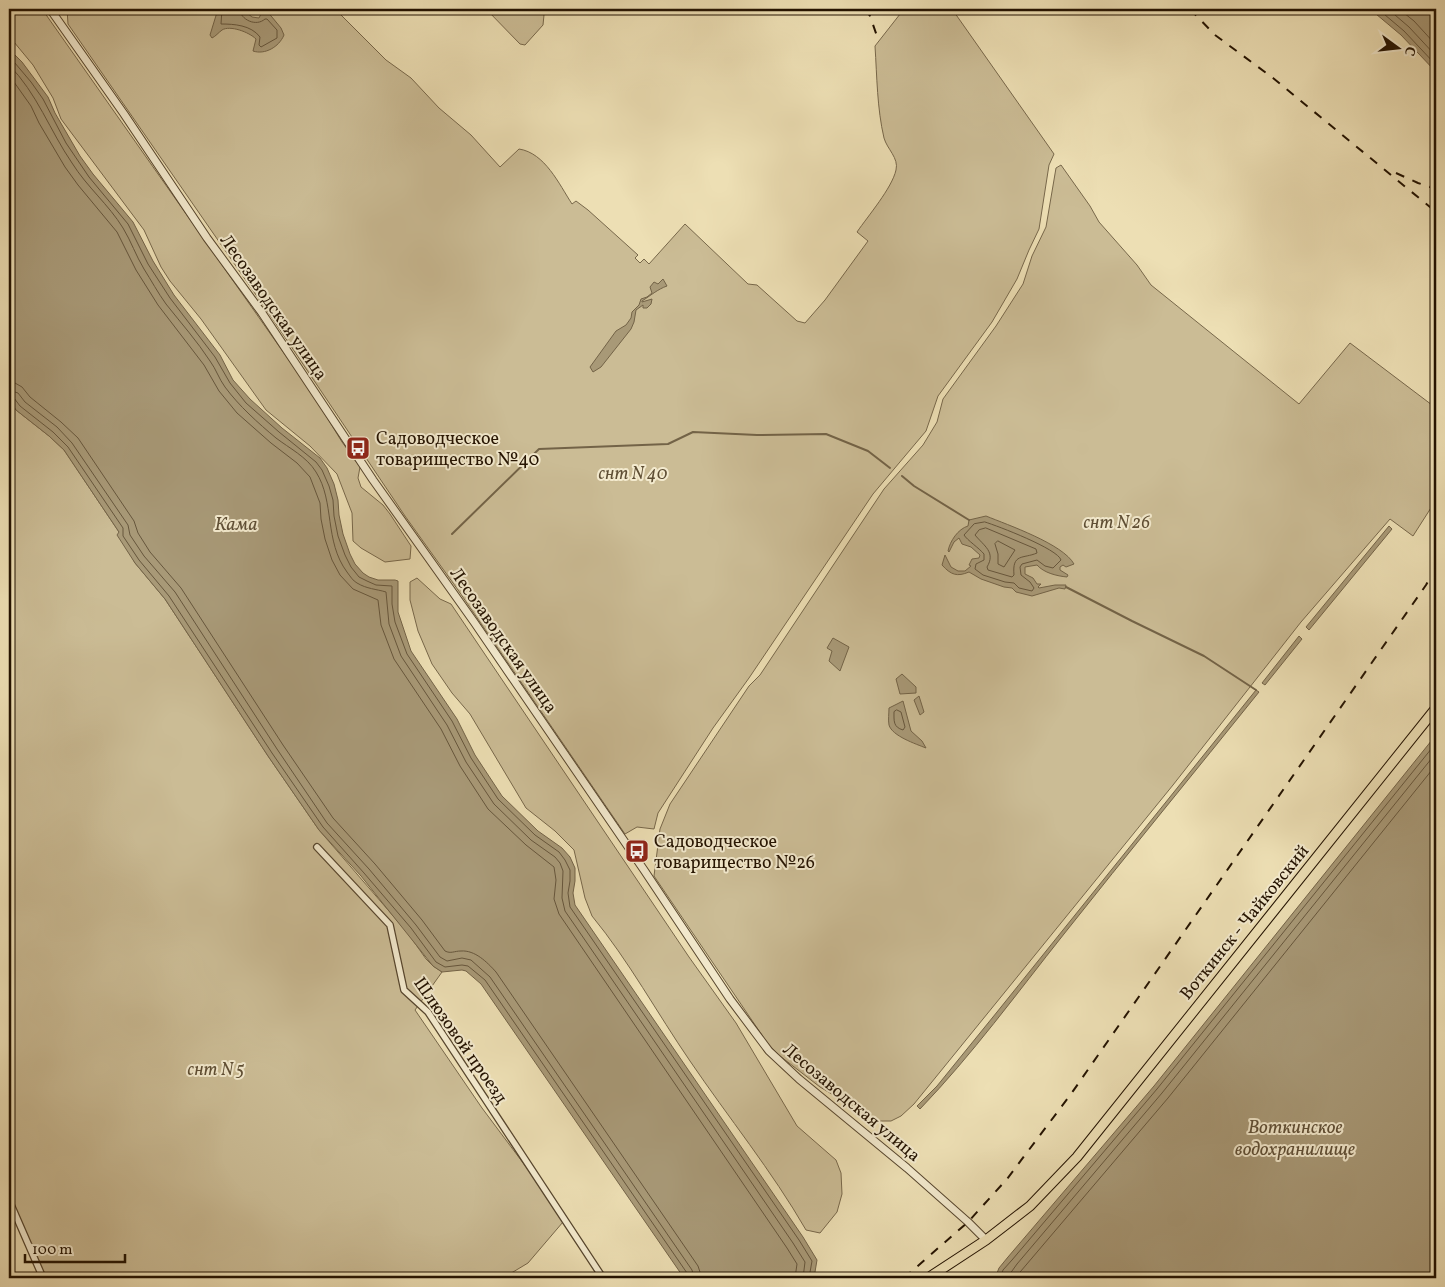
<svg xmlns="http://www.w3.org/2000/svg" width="1445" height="1287" viewBox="0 0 1445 1287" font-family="Vollkorn,serif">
	<rect width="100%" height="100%" fill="#eddfb4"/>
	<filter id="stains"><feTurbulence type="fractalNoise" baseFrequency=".004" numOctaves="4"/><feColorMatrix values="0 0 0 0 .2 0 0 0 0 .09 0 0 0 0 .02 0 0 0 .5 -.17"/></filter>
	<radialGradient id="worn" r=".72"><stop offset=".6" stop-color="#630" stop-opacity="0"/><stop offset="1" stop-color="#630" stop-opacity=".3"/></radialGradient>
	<g fill="#cbbc95" stroke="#77674a">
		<polygon points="9,9 42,9 312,393 342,442 360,467 358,478 361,487 383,505 390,514 411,546 410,559 385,562 361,548 353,541 352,513 337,474 310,446 266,410 201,319 170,281 161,267 144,230 61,119 53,98 33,65 9,36"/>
		<path d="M 67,9 L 335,9 L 386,60 L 411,78 L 439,108 L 471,135 L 500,167 L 519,149 C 545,153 559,184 572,204 L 576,201 L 588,210 L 638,255 L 635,258 L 640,263 L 644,259 L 649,264 L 685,224 L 748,284 L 757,285 L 797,321 L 805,323 L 825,300 L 868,241 L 857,232 C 868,216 892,188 896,170 C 899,158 887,149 884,138 C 877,108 877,77 875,46 L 904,9 L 952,9 L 1054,154 L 1049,165 L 1039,229 L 1029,250 L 1017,279 L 992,322 L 938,396 L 926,431 L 873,494 L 749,678 L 713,728 L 658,813 L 654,829 L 637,827 L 625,834 L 458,590 L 405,516 L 272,318 L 68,24 Z"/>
		<polygon points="486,9 537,9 544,15 543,25 525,45 520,44"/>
		<polygon points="1061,165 1090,206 1099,222 1137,265 1151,285 1299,404 1350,343 1436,408 1436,500 1413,536 1390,519 1301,622 1173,785 914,1104 901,1116 891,1121 877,1121 820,1087 780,1056 768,1044 654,876 660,829 670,804 749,686 760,675 884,489 923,445 937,422 943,399 996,326 1023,284 1032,256 1046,227 1056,168"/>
		<polygon points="9,398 16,410 49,436 64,450 119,532 135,563 165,599 268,756 319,830 407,932 426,959 433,966 442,972 415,1010 482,1108 553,1203 563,1222 528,1263 503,1278 45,1278 9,1200"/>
		<path d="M 417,578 L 440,599 L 451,604 L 689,957 L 736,1023 L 797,1126 L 836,1160 L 841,1173 L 842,1194 L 837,1212 L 820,1233 L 806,1230 C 772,1171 728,1117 690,1061 C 657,1013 629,961 592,916 L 585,898 L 574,850 L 555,831 L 526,808 L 470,714 L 452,693 L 432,664 L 418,631 L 410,600 L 410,582 Z"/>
	</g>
	<g fill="#a89977" stroke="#736347">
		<path d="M 218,9 L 242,9 L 252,17 L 259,18 L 262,12 L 267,11 L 281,28 L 284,35 C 279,47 265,55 253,51 L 256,39 C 249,32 230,25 222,30 C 218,33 216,36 212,38 L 210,35 Z"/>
		<polygon points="1370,9 1436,9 1436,72 1401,35"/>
		<polygon points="9,49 22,62 48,97 55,113 80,156 93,174 133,222 153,261 174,295 220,355 233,380 250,399 282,428 320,458 327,468 334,484 338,500 339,515 343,534 350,554 355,564 363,573 369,577 378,580 395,580 398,581 398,612 411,651 457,719 475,755 502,796 538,831 562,848 570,857 575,868 575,881 573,893 575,905 803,1237 817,1260 814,1278 684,1278 481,984 466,971 462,970 442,972 433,966 361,876 319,830 268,756 165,599 135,563 117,535 119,532 64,450 49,436 16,410 9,398"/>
		<path d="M 663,279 L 667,286 C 658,289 650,296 642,301 L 642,302 L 652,299 L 651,304 L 647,308 L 643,308 L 643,305 L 636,310 L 634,322 L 631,329 L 601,367 L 593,372 L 590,367 L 616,331 L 626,325 L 631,318 L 632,312 L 639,305 L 641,299 L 647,297 L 652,293 L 650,287 L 654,282 L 658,284 Z"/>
		<path d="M 986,516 C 1008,525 1063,544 1074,564 L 1066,567 L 1063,565 L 1060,567 L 1060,570 L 1068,575 L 1067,577 C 1057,576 1044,573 1037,565 L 1025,567 L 1025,574 L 1033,578 L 1037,584 L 1041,584 L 1038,587 L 1039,588 L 1055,585 L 1066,585 L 1065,589 L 1059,588 L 1032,596 L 1016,592 L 1012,588 L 1004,587 L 981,579 L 969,572 C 957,577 951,575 942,565 L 945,555 L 951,567 L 958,571 L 965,571 L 971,566 L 969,565 L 972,559 L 979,558 L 980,555 L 971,547 L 962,544 L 959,538 L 954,542 L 949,552 L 948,551 C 950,541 958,529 968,526 L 969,520 Z"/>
		<polygon points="1389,526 1392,529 1309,630 1306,627"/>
		<polygon points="1299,636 1302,639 1265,685 1262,683"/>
		<polygon points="833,638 849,647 840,671 829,661 832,651 827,648"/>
		<polygon points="902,674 916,687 916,693 900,694 896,679"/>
		<path d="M 1256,690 L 1259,692 C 1194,773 1128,853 1064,934 C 1017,993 972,1055 920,1109 L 917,1106 L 937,1086 L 997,1012 Z"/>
		<polygon points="919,696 924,712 920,715 914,700"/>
		<path d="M 903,701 L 911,731 L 922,741 L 926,748 C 916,744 892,736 889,725 C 888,720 889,713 889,708 Z"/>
		<polygon points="1436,735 1436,1278 995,1278 999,1268 1008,1257 1154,1086"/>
	</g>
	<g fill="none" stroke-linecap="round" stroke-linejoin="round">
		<g stroke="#66563c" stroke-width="1">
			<path d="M 222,9 L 221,24 C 234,24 251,25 260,37 L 259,45 L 261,47 L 277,38 L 277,30 L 267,19 L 265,19 C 256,27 241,20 239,9"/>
			<polyline points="1378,9 1404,31 1436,65"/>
			<polyline points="1388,9 1409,27 1436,56"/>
			<polyline points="1399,9 1414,21 1436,45"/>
			<polyline points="9,56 31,82 43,99 66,143 89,177 128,224 148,264 170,298 215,357 230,383 246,403 279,432 316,462 322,470 329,486 333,500 334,516 338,536 345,555 351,567 359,577 367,581 376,585 392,586 392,604 395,622 407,654 452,721 471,758 498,799 535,835 559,852 565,860 570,870 570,881 568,893 570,907 799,1240 812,1261 809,1278"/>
			<path d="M 9,65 C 37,93 50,131 72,163 C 87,187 109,205 123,228 C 131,241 136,256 144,269 C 151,280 158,293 166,304 C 181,323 197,341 210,361 C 216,369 219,379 225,387 C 239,406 258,423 276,438 C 289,448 307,457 316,472 C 335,502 324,541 347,572 C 350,576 353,581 357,583 C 367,589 376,589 386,592 L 389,624 L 401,656 L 447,725 L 466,762 L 494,804 L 531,840 L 555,857 L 560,863 L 563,871 L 562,898 L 565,911 L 793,1243 L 805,1262 L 803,1278"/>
			<polyline points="9,75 31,106 39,123 65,167 78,185 117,232 136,270 158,305 204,365 219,391 237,413 271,443 297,463 310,477 320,503 321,519 325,539 332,560 340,575 353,589 378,600 381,625 394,659 441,729 460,766 488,809 526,845 554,867 556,880 554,899 559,914 787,1248 797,1264 795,1278"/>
			<path d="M 9,383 L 15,383 L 22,387 L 30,397 L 61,422 L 78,438 L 134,521 L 138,533 L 150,552 L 181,588 L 283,745 L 333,818 L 375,864 L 422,920 L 445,951 C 451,954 454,951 461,951 C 475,950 487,962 496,972 L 698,1266 L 702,1278"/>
			<polyline points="9,390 18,393 25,402 57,427 72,443 128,525 130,535 144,556 175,592 277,749 327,823 369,869 416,925 440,957 447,961 462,958 471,960 490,977 692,1270 694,1278"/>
			<polyline points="9,396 14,398 20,406 53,432 68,447 123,528 123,536 139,560 169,596 272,753 323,827 364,873 411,928 436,962 445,967 462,965 468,966 485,980 687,1273 688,1278"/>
			<path d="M 985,522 C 998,526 1058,549 1061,560 L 1053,568 L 1045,566 L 1037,560 L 1022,564 L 1020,567 L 1021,575 L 1030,582 L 1034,588 L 1032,591 L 1019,588 L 1014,583 L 1005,582 L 983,575 L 975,569 L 976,564 L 984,560 L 984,554 C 979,548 967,540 964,535 L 974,524 Z"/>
			<path d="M 986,528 L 1036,549 L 1037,553 C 1023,559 1012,553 1014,575 L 1012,577 L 988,570 L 987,567 C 996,552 984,546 975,535 L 979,530 Z"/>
			<polygon points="998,541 1015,550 1004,567 998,564 998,554 995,544"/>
			<path d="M 897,710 L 901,712 L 905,727 L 903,730 C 893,727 894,721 894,712 Z"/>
			<polyline points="1000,1278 1003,1270 1012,1260 1157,1089 1436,743"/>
			<polyline points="1007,1278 1017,1264 1162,1093 1436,753"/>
			<polyline points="1015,1278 1168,1098 1436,765"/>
		</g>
		<g stroke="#736347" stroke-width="2">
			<polyline points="902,476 914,486 969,520"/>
			<polyline points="452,534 539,449 668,444 693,432 757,435 826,434 868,451 890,468"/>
			<polyline points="1066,587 1132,621 1204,656 1256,690"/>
		</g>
		<g stroke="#56452d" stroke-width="8">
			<g id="minor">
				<polyline points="317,847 390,925 404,990 428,1012 603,1278"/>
				<polyline points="9,1200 43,1278"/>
			</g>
		</g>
		<g stroke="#56452d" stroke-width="9">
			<polyline id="tertiary" points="50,9 124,114 207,238 262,313 373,480 474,622 644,870 730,999 769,1051 799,1079 907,1168 968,1222 986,1240"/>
		</g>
		<g stroke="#231200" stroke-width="11">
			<polyline id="primary" points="928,1278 986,1240 1030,1206 1077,1157 1436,708"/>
		</g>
		<use href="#minor" stroke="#f3eace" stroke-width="5.5"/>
		<use href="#tertiary" stroke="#f3eace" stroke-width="7"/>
		<use href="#primary" stroke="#eddfb4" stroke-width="9"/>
		<g stroke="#231200" stroke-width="2" stroke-dasharray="9 9" stroke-linecap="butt">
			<polyline points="865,9 870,16 878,39"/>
			<polyline points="1190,9 1215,35 1273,78 1436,212"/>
			<polyline points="1396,173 1418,183 1436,189"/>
			<polyline points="904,1278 968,1222 1007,1179 1071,1094 1426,585 1436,567"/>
		</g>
	</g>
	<defs>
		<g id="bus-square" transform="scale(1.25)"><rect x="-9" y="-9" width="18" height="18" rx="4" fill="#8f2418" stroke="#f3eace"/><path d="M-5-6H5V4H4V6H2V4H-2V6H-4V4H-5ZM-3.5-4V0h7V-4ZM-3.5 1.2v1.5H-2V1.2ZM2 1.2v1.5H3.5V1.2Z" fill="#fff"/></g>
	</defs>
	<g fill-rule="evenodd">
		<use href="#bus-square" x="358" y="448"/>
		<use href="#bus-square" x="637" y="851"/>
	</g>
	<g text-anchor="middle" stroke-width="4" stroke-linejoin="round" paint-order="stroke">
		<g font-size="18" fill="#231200" stroke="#f3eace">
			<text transform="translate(274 307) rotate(55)" y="6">Лесозаводская улица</text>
			<text transform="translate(504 640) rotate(55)" y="6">Лесозаводская улица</text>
			<text transform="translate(1244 922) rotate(-51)" y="6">Воткинск - Чайковский</text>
			<text transform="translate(461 1040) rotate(55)" y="6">Шлюзовой проезд</text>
			<text transform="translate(852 1102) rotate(40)" y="6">Лесозаводская улица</text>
		</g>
		<g font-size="18" fill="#231200" stroke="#f3eace" text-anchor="start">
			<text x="376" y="444">Садоводческое<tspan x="376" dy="21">товарищество №40</tspan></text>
			<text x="654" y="847">Садоводческое<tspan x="654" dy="21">товарищество №26</tspan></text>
		</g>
		<g font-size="18" font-style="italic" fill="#5e4e34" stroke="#f3eace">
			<text x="633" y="479">снт N 40</text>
			<text x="1117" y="528">снт N 26</text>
			<text x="216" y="1075">снт N 5</text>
		</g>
		<g font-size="19" font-style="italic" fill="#5f4f36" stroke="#f3eace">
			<text x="236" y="530">Кама</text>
			<text x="1295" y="1133">Воткинское<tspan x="1295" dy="22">водохранилище</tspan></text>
		</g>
	</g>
	<rect width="1445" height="1287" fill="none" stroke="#eddfb4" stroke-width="30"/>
	<rect x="10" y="10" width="1425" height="1267" fill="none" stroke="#231200" stroke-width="2.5"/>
	<rect x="15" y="15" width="1415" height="1257" fill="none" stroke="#231200"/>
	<g transform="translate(1398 48) rotate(105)" stroke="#f3eace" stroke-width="4" paint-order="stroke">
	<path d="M0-4L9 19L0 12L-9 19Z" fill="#231200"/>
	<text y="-8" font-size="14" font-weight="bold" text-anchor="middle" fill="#231200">С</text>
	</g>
	<path d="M25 1254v8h100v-8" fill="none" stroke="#231200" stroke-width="2.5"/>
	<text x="32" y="1254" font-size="15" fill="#231200" stroke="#f3eace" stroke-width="4" paint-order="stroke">100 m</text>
	<rect width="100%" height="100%" filter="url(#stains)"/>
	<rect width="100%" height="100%" fill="url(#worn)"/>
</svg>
